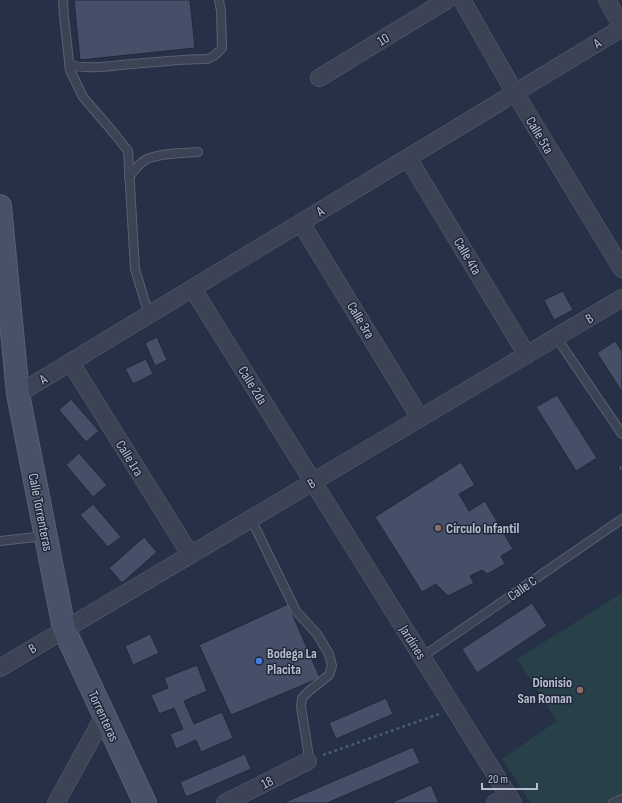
<svg xmlns="http://www.w3.org/2000/svg" width="622" height="803" viewBox="0 0 622 803" font-family="'Sofia Sans Condensed',sans-serif">
	<rect width="100%" height="100%" fill="#263046"/>
	<polygon fill="#284047" points="622,593 622,803 531,803 502,759 557,721 517,659"/>
	<g fill="#454f68" stroke="#21293c">
		<polygon points="74,0 190,0 195,48 80,60"/>
		<polygon points="563,291 573,310 554,320 544,300"/>
		<polygon points="157,337 167,360 155,366 145,343"/>
		<polygon points="615,341 622,351 622,392 597,353"/>
		<polygon points="146,359 153,374 133,384 125,369"/>
		<polygon points="557,395 597,458 576,471 536,407"/>
		<polygon points="71,399 99,431 86,442 59,410"/>
		<polygon points="79,453 107,485 93,497 66,465"/>
		<polygon points="461,462 475,485 459,494 469,511 485,501 513,549 501,556 505,564 487,574 482,570 470,576 474,583 448,596 436,584 422,592 375,517"/>
		<polygon points="622,464 622,473 618,467"/>
		<polygon points="93,504 121,537 108,547 80,515"/>
		<polygon points="144,537 157,552 122,583 109,568"/>
		<polygon points="532,603 547,626 477,673 462,649"/>
		<polygon points="288,604 320,678 231,715 199,645"/>
		<polygon points="150,634 159,653 133,665 125,646"/>
		<polygon points="197,665 207,691 184,701 194,724 222,712 233,738 201,752 196,740 176,749 170,734 183,729 174,708 159,714 151,695 168,688 164,678"/>
		<polygon points="386,698 393,714 336,739 329,723"/>
		<polygon points="413,747 420,763 327,803 283,803"/>
		<polygon points="245,754 251,769 186,797 180,782"/>
		<polygon points="431,785 439,803 391,803"/>
	</g>
	<g fill="none" stroke-linecap="round" stroke-linejoin="round">
		<g stroke="#596072" stroke-width="10">
			<g id="lane">
				<polyline points="63,0 64,16 70,70 83,97 113,132 128,151 135,269 149,315"/>
				<path d="M 69,65 C 86,69 104,67 121,65 C 150,63 178,59 207,59 C 214,57 218,53 222,48 L 221,11 L 219,0"/>
				<path d="M 129,177 C 134,170 139,163 147,159 C 161,153 182,153 198,152"/>
				<polyline points="556,337 622,434"/>
				<polyline points="251,519 296,611 317,634 329,654 332,666 329,675 309,691 302,698 301,707 309,757 308,761"/>
				<polyline points="0,541 45,536"/>
				<polyline points="422,657 622,519"/>
				<polyline points="613,803 622,799"/>
			</g>
		</g>
		<g stroke="#596072" stroke-width="18">
			<g id="street">
				<polyline points="462,0 515,93 622,269"/>
				<polyline points="607,0 622,27"/>
				<polyline points="319,78 447,0"/>
				<polyline points="408,158 527,355"/>
				<polyline points="301,223 420,418"/>
				<polyline points="193,289 513,803"/>
				<polyline points="71,363 190,554"/>
				<polyline points="18,394 622,28"/>
				<polyline points="0,668 622,298"/>
				<polyline points="56,803 104,716"/>
				<polyline points="225,803 308,761"/>
				<polyline points="495,803 509,796"/>
			</g>
		</g>
		<g stroke="#596072" stroke-width="24">
			<polyline id="secondary" points="0,206 18,394 64,629 145,803"/>
		</g>
		<polyline stroke="#465d62" stroke-width="2.5" stroke-dasharray="3 3" stroke-linecap="butt" points="323,755 439,714"/>
		<use href="#lane" stroke="#3b4355" stroke-width="8"/>
		<use href="#street" stroke="#3b4355" stroke-width="17"/>
		<use href="#secondary" stroke="#485168" stroke-width="22"/>
	</g>
	<g fill="#8d6e63" stroke="#1f273a" stroke-width="1.5">
		<circle cx="438" cy="528" r="4"/>
		<circle cx="580" cy="690" r="4"/>
	</g>
	<circle fill="#3f7fe0" stroke="#1f273a" stroke-width="1.5" cx="259" cy="661" r="4"/>
	<g text-anchor="middle" stroke-width="3" stroke-linejoin="round" paint-order="stroke">
		<g font-size="14" fill="#b8bece" stroke="#1f273a">
			<text transform="translate(383 39) rotate(-31)" y="5">10</text>
			<text transform="translate(597 43) rotate(-31)" y="5">A</text>
			<text transform="translate(540 135) rotate(59)" y="5">Calle 5ta</text>
			<text transform="translate(320 211) rotate(-31)" y="5">A</text>
			<text transform="translate(468 256) rotate(59)" y="5">Calle 4ta</text>
			<text transform="translate(589 318) rotate(-31)" y="5">B</text>
			<text transform="translate(361 320) rotate(59)" y="5">Calle 3ra</text>
			<text transform="translate(43 379) rotate(-31)" y="5">A</text>
			<text transform="translate(253 385) rotate(58)" y="5">Calle 2da</text>
			<text transform="translate(130 458) rotate(58)" y="5">Calle 1ra</text>
			<text transform="translate(311 483) rotate(-31)" y="5">B</text>
			<text transform="translate(41 512) rotate(79)" y="5">Calle Torrenteras</text>
			<text transform="translate(522 588) rotate(-35)" y="5">Calle C</text>
			<text transform="translate(413 642) rotate(58)" y="5">Jardínes</text>
			<text transform="translate(32 648) rotate(-31)" y="5">B</text>
			<text transform="translate(104 716) rotate(65)" y="5">Torrenteras</text>
			<text transform="translate(267 782) rotate(-27)" y="5">18</text>
		</g>
		<g font-size="14" font-weight="bold" fill="#b8bece" stroke="#1f273a" text-anchor="start">
			<text x="446" y="533">Círculo Infantil</text>
			<text x="267" y="658">Bodega La<tspan x="267" dy="16">Placita</tspan></text>
			<text x="572" y="687" text-anchor="end">Dionisio<tspan x="572" dy="16">San Roman</tspan></text>
		</g>
	</g>
	<path d="M482 783v6h55v-6" fill="none" stroke="#b8bece" stroke-width="2"/>
	<text x="488" y="783" font-size="12" fill="#b8bece" stroke="#1f273a" stroke-width="3" paint-order="stroke">20 m</text>
</svg>
